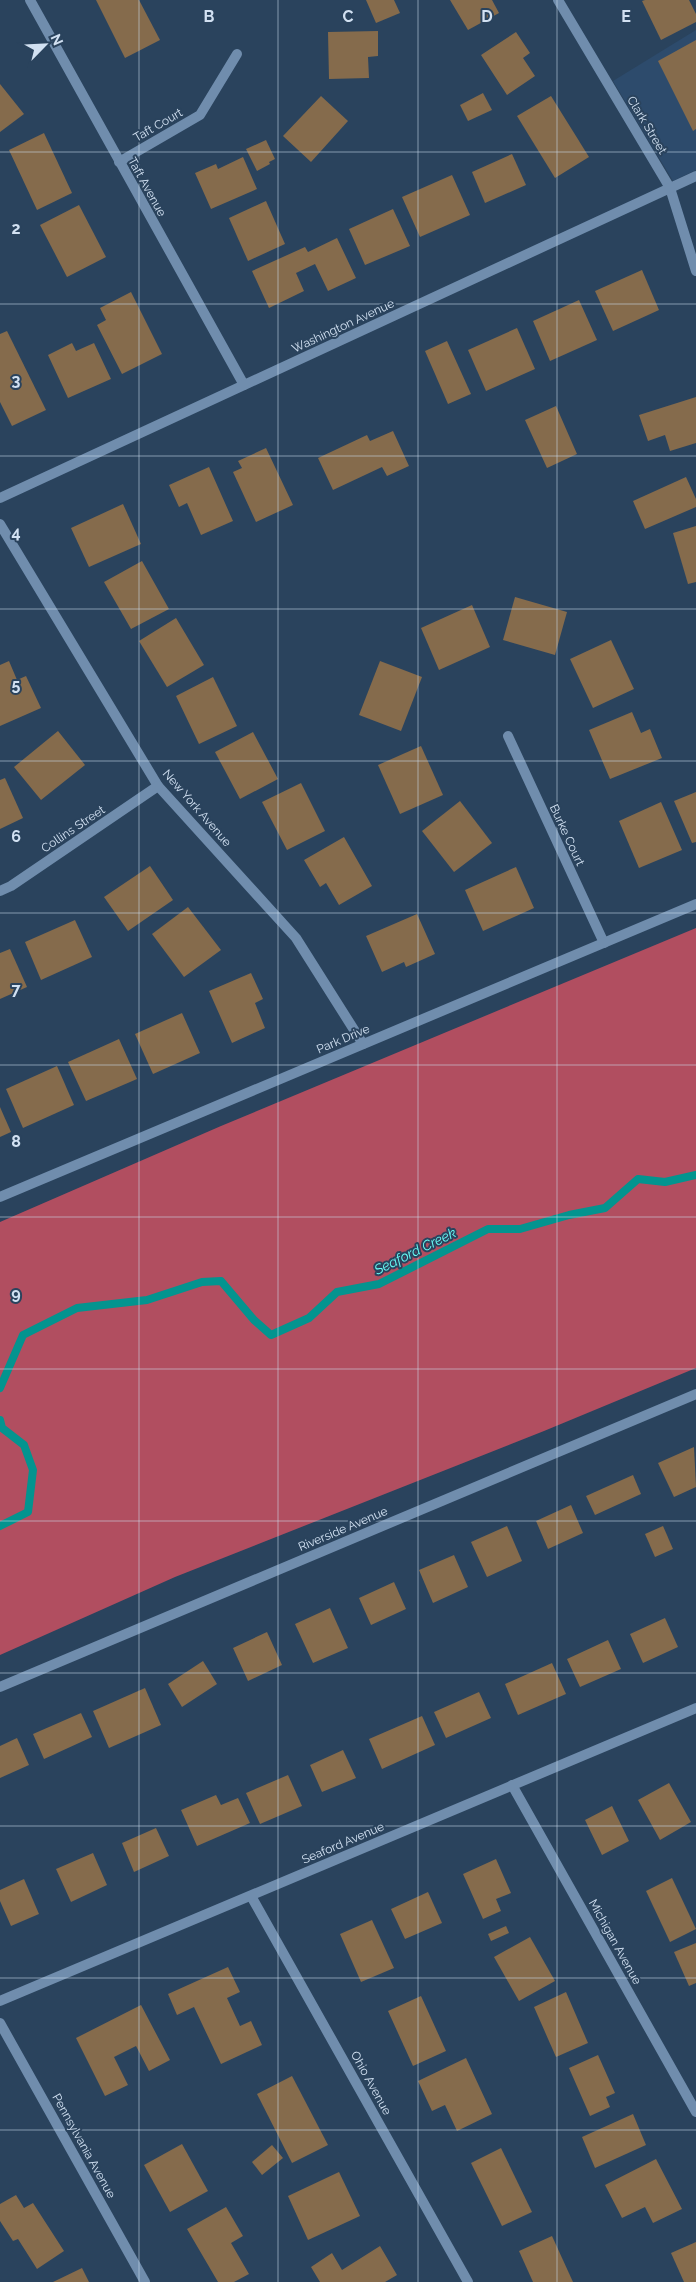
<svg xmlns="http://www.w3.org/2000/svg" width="696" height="2282" viewBox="0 0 696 2282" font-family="Raleway,sans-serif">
	<rect width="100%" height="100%" fill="#2a435d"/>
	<polygon fill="#2d4b6c" points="696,30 696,170 673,181 613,81"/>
	<polygon fill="#b14e60" points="696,928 696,1368 544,1431 175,1577 0,1655 0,1222 221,1126"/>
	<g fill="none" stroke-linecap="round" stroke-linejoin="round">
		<g stroke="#03948f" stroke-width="8">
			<polyline points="0,1388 23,1335 77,1308 147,1300 202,1282 221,1281 254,1320 271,1335 309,1318 337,1292 379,1284 488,1229 520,1229 569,1215 605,1208 638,1179 665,1182 696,1175"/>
			<polyline points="0,1420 2,1428 24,1445 33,1470 28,1512 0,1526"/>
		</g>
	</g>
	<g fill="#856b4c">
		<polygon points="96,0 139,0 160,40 125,58"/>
		<polygon points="366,0 394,0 400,13 376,23"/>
		<polygon points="450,0 492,0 499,13 468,30"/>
		<polygon points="645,0 689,0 696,14 696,22 661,40 642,1"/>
		<polygon points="378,31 378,56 368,57 369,78 329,79 328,32"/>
		<polygon points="516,32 530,53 523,58 535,76 507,95 481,55"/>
		<polygon points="696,40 696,129 693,131 658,61"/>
		<polygon points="0,84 24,114 0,132"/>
		<polygon points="483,93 492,110 468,121 460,105"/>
		<polygon points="321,96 348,121 311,162 283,136"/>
		<polygon points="551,96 589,157 555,178 517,116"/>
		<polygon points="44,133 72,193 37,210 9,150"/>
		<polygon points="266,140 275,159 269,162 270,164 257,171 246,149"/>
		<polygon points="512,154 526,185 485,203 472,172"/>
		<polygon points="243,157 257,189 211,209 195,173 216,164 218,169"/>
		<polygon points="452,175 470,215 420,237 402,197"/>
		<polygon points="266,201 285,244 248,261 229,218"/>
		<polygon points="79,205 106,257 67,277 40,225"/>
		<polygon points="393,209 410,246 365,265 349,229"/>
		<polygon points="337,238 356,278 328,291 315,264 296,273 304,291 269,308 252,271 305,247 308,252"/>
		<polygon points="642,270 659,310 613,331 595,291"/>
		<polygon points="131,292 162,354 122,374 97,325 106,320 100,308"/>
		<polygon points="579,300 597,340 550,361 533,321"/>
		<polygon points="517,328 535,369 486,391 468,350"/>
		<polygon points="7,331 46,410 12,426 0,402 0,334"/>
		<polygon points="447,341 471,394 448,404 425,351"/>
		<polygon points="72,343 76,351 94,343 111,379 68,398 48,355"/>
		<polygon points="696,397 696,443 670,451 665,435 648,441 639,415"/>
		<polygon points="556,406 577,454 547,468 525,420"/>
		<polygon points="393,431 409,466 387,476 382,467 333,490 318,458 367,435 370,441"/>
		<polygon points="266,448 293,505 256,522 233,472 242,468 238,461"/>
		<polygon points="209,467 233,521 201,535 187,503 179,507 169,485"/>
		<polygon points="686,477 696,499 696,507 645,529 633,501"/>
		<polygon points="123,504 141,544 89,567 71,528"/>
		<polygon points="696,526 696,582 688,584 673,533"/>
		<polygon points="142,561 169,609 131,629 104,582"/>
		<polygon points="515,597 567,612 555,655 503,640"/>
		<polygon points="472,605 490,647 439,670 421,628"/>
		<polygon points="176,618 204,665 167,687 139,641"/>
		<polygon points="611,640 634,689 593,708 570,659"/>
		<polygon points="9,661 17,680 26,676 41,708 0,726 0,665"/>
		<polygon points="380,661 422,677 401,731 359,715"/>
		<polygon points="213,677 237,726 199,744 176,696"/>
		<polygon points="632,712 641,733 650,729 662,758 610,779 589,730"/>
		<polygon points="58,731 85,765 41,800 14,767"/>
		<polygon points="253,732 278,779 240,799 215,752"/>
		<polygon points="421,746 443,795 400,814 378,765"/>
		<polygon points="5,778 23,818 0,829 0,780"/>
		<polygon points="301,783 325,831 287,850 262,802"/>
		<polygon points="696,792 696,842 692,843 674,801"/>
		<polygon points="460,801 492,843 454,872 422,831"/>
		<polygon points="661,802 682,850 639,868 619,821"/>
		<polygon points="344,837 372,886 339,905 326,883 320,887 304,860"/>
		<polygon points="150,866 173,900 128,931 104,897"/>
		<polygon points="516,867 534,908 483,931 465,890"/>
		<polygon points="188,907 221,950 184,977 152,934"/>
		<polygon points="417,914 435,954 406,967 404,962 382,972 366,936"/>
		<polygon points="75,920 92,957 41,980 25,942"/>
		<polygon points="10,949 27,987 0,999 0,953"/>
		<polygon points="251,973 263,999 255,1003 265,1028 232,1043 209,991"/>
		<polygon points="182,1013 200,1053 153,1074 135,1034"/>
		<polygon points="119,1039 137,1079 86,1101 68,1062"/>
		<polygon points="57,1066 74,1105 23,1128 6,1089"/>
		<polygon points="0,1107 11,1132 0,1137"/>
		<polygon points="694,1447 696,1487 674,1497 658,1463"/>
		<polygon points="633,1475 641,1494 595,1515 586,1496"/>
		<polygon points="571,1505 583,1533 548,1549 536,1521"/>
		<polygon points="507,1526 522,1561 487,1577 471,1542"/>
		<polygon points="663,1526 673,1549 655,1557 645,1534"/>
		<polygon points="454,1555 468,1587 433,1603 419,1570"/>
		<polygon points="394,1582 406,1609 371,1625 359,1598"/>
		<polygon points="330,1608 348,1648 313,1663 295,1624"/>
		<polygon points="665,1618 678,1647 643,1663 630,1634"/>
		<polygon points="267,1632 282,1665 248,1681 233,1648"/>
		<polygon points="608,1640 621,1669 580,1687 567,1659"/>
		<polygon points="203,1661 217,1684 182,1707 168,1684"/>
		<polygon points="552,1663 566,1694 518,1715 505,1684"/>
		<polygon points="145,1688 161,1725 109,1748 93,1711"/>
		<polygon points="479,1692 491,1718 446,1738 434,1712"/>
		<polygon points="81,1713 92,1737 44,1759 33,1734"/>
		<polygon points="422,1716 435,1745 382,1769 369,1739"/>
		<polygon points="17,1738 29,1765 0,1778 0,1746"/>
		<polygon points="343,1750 356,1778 322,1792 310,1765"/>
		<polygon points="288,1775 302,1806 260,1824 246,1793"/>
		<polygon points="669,1783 691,1822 660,1840 638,1800"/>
		<polygon points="216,1795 221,1805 238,1798 250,1823 197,1846 181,1810"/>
		<polygon points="612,1806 629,1841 602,1855 585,1820"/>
		<polygon points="156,1828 169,1856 134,1872 122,1843"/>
		<polygon points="93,1853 107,1885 71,1902 56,1869"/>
		<polygon points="496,1859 511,1893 496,1899 501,1911 483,1919 463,1874"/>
		<polygon points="672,1878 696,1929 670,1942 646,1891"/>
		<polygon points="24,1879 39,1914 11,1926 0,1901 0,1890"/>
		<polygon points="428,1892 442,1923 405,1939 391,1909"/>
		<polygon points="372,1920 394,1968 361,1982 340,1934"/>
		<polygon points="506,1926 509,1933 491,1941 488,1934"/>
		<polygon points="530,1937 555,1981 519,2001 494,1957"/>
		<polygon points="696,1943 696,1983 689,1986 674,1952"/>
		<polygon points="228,1967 240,1992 227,1998 240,2026 251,2021 262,2045 221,2064 194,2007 177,2015 168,1994"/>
		<polygon points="566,1992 588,2043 556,2057 534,2007"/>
		<polygon points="421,1996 446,2051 413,2066 388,2011"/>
		<polygon points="141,2005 170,2060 149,2071 136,2046 114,2057 128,2085 105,2096 76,2038"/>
		<polygon points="598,2055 615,2093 606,2097 610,2107 590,2116 569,2068"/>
		<polygon points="466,2058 492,2114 457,2131 445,2105 432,2111 418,2081"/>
		<polygon points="292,2076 328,2145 292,2163 257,2094"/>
		<polygon points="633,2114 646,2145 595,2168 582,2137"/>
		<polygon points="182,2144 208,2191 170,2212 144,2165"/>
		<polygon points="272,2145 283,2158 262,2175 252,2162"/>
		<polygon points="501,2148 532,2212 502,2226 471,2163"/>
		<polygon points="656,2159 682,2209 653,2223 645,2207 622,2218 605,2185"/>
		<polygon points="339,2172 360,2216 308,2240 288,2196"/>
		<polygon points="16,2195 24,2208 33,2203 64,2251 37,2269 18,2239 13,2241 0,2221 0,2204"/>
		<polygon points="226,2207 243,2236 231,2243 249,2274 234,2282 218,2282 187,2229"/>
		<polygon points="552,2236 573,2282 533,2282 519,2251"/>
		<polygon points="696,2242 696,2282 684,2282 671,2253"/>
		<polygon points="380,2246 397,2275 385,2282 320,2282 311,2267 332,2253 342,2270"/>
		<polygon points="82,2268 89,2282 53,2282"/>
	</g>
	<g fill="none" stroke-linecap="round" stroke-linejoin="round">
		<g stroke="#708dad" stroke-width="10">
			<polyline points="30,0 244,385"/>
			<polyline points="119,162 200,115 237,54"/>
			<polyline points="0,524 158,786 296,938 363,1044"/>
			<polyline points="508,736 604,943"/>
			<polyline points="0,891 11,886 158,786"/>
			<polyline points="0,1197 696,904"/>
			<polyline points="0,1687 696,1394"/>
			<polyline points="512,1785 696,2112"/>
			<polyline points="251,1896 468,2282"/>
			<polyline points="0,2001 696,1708"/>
			<polyline points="0,2023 145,2282"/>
		</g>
		<g stroke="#708dad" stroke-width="10">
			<polyline points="558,0 670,188 696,271"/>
			<polyline points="0,498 696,176"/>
		</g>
	</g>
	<path fill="none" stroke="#d2e1f2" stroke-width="1" stroke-opacity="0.55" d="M 139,0 L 139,2282M 278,0 L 278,2282M 418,0 L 418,2282M 557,0 L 557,2282M 0,152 L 696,152M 0,304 L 696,304M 0,456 L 696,456M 0,609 L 696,609M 0,761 L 696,761M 0,913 L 696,913M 0,1065 L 696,1065M 0,1217 L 696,1217M 0,1369 L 696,1369M 0,1521 L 696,1521M 0,1673 L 696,1673M 0,1826 L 696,1826M 0,1978 L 696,1978M 0,2130 L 696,2130"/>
	<g text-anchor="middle" stroke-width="4" stroke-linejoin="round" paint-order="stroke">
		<g font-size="12" fill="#d2e1f2" stroke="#2a435d">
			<text transform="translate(158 125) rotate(-30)" y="4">Taft Court</text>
			<text transform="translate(647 125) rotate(59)" y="4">Clark Street</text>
			<text transform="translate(147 187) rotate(61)" y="4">Taft Avenue</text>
			<text transform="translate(343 326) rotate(-25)" y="4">Washington Avenue</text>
			<text transform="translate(197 808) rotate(49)" y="4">New York Avenue</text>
			<text transform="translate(73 829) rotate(-34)" y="4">Collins Street</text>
			<text transform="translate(567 835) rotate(65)" y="4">Burke Court</text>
			<text transform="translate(343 1039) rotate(-23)" y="4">Park Drive</text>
			<text transform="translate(343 1529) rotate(-23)" y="4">Riverside Avenue</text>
			<text transform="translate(343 1843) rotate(-23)" y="4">Seaford Avenue</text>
			<text transform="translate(615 1942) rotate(61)" y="4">Michigan Avenue</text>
			<text transform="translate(371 2083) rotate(61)" y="4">Ohio Avenue</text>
			<text transform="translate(84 2146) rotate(61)" y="4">Pennsylvania Avenue</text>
		</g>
		<g font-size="14" font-style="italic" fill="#68fef7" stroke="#2a435d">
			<text transform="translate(415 1251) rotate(-26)" y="5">Seaford Creek</text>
		</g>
	</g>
	<g font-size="16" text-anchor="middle" font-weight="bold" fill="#d2e1f2" stroke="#2a435d" stroke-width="4" stroke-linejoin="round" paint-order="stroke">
		<text x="209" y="22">B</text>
		<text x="348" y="22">C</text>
		<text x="487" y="22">D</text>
		<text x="626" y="22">E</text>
		<text x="16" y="234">2</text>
		<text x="16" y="386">3</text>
		<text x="16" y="538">4</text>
		<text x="16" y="690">5</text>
		<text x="16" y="842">6</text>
		<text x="16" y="995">7</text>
		<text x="16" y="1147">8</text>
		<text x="16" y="1299">9</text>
	</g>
	<g transform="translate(45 45) rotate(66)" stroke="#2a435d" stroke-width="4" paint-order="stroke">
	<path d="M0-4L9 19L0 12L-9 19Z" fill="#d2e1f2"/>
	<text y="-8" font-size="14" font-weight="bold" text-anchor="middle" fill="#d2e1f2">N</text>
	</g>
</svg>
